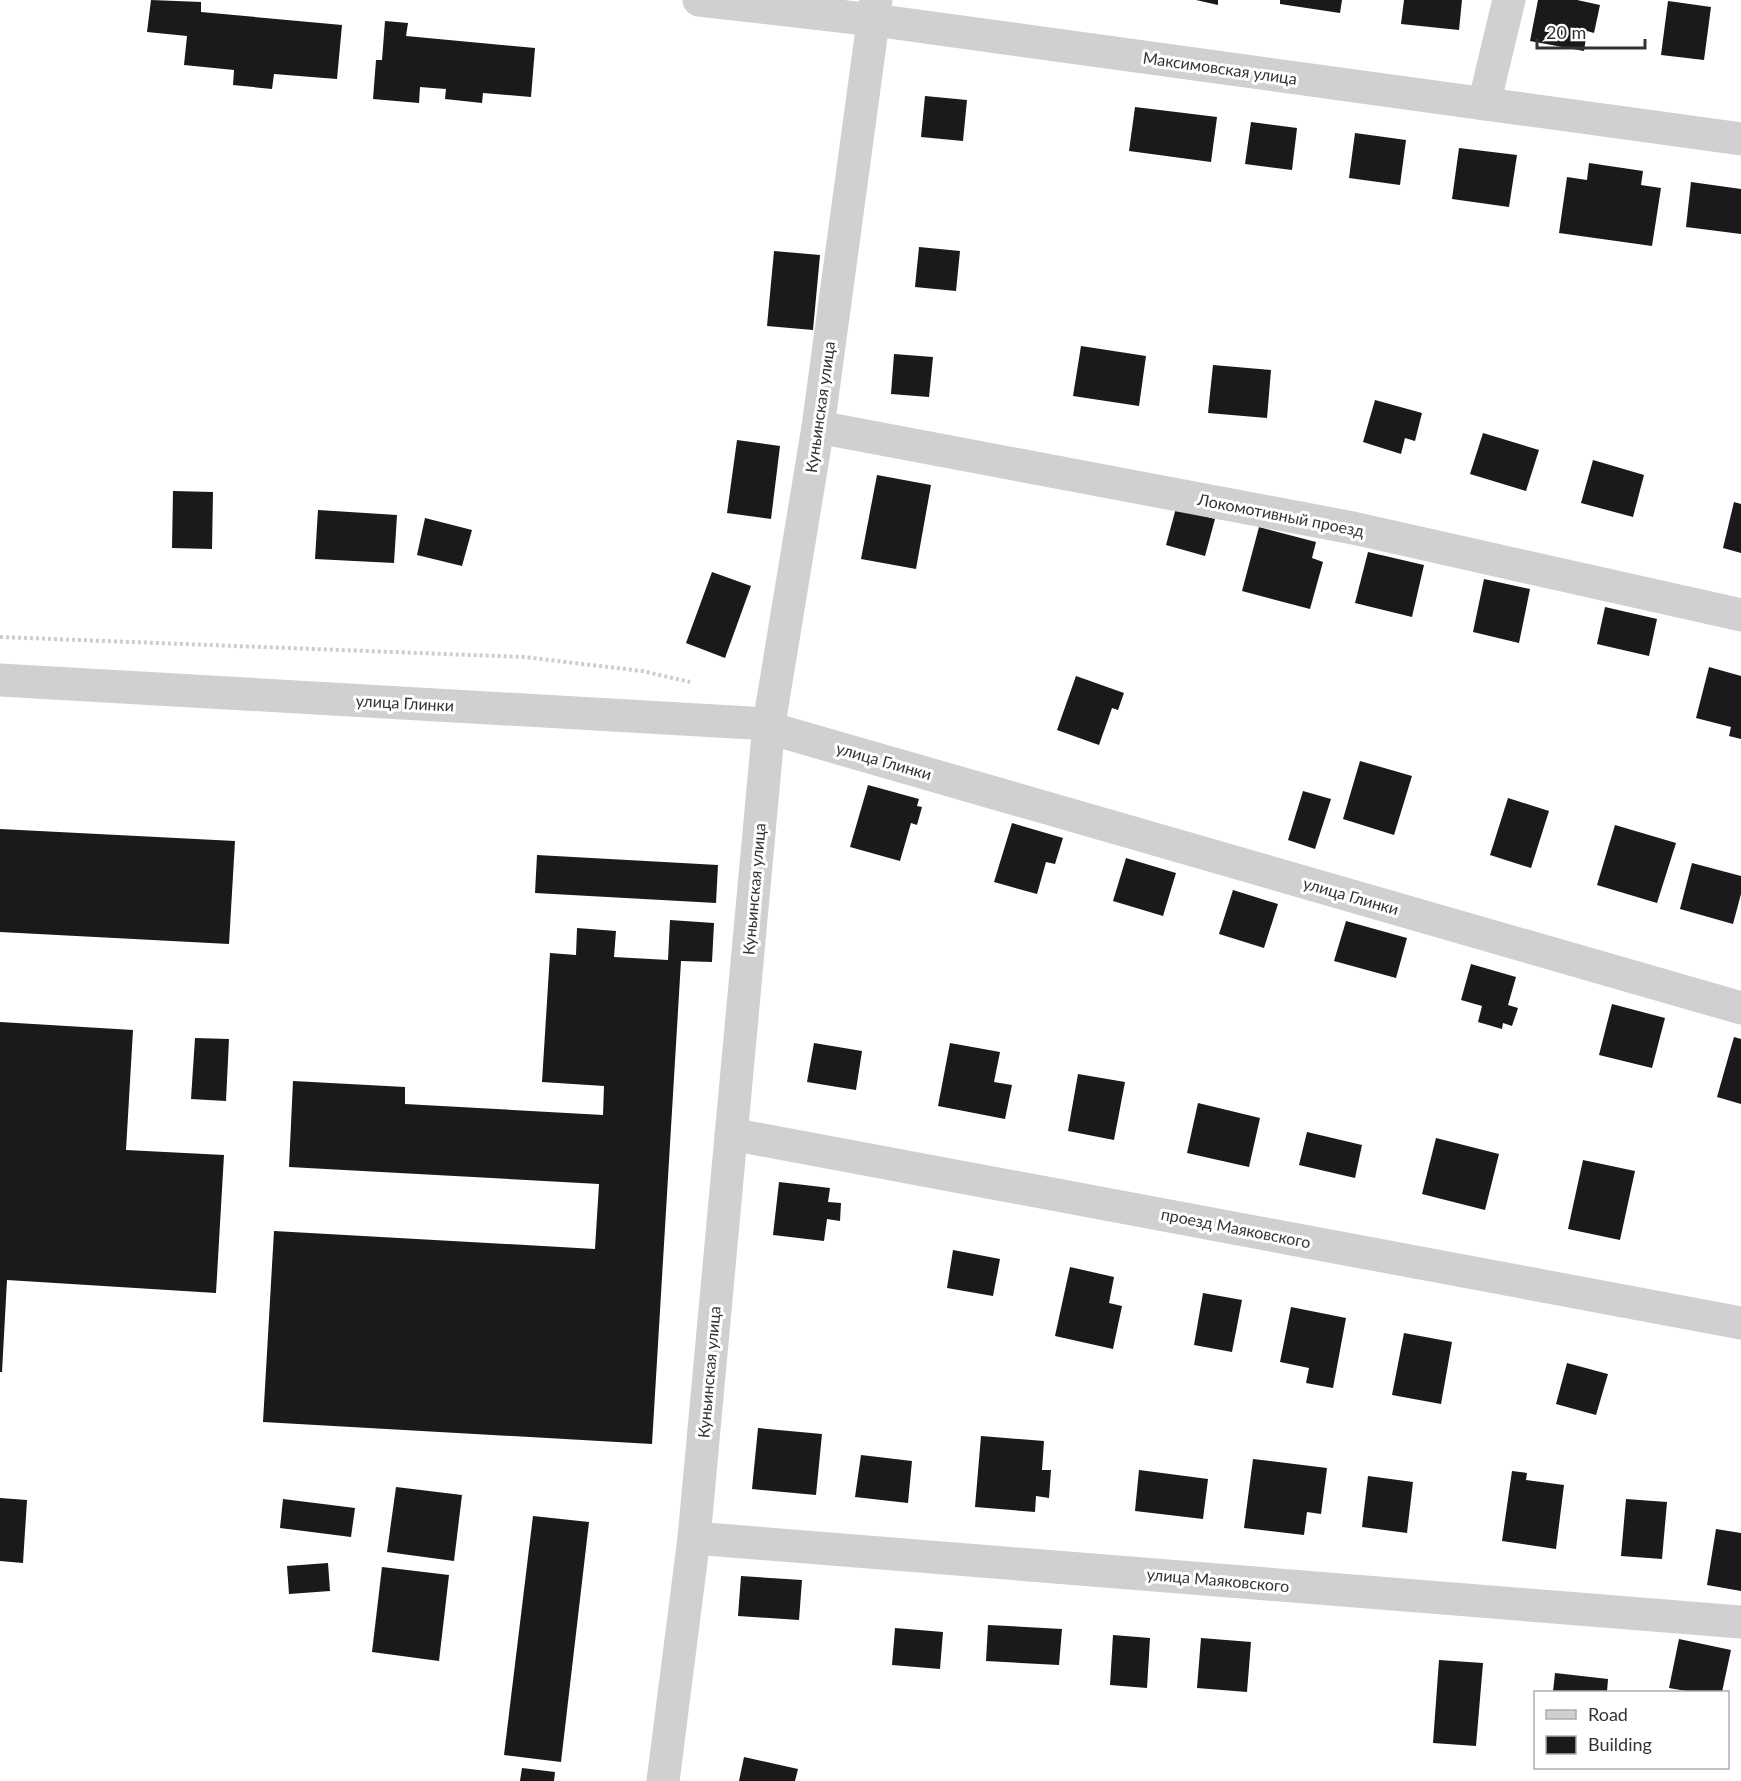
<svg xmlns="http://www.w3.org/2000/svg" width="1741" height="1781" viewBox="0 0 1741 1781" font-family="Lato,sans-serif">
	<rect width="100%" height="100%" fill="#fff"/>
	<g fill="#1a1a1a">
		<polygon points="151,0 201,2 201,12 342,25 337,79 274,74 272,89 233,85 234,70 184,65 187,36 147,32"/>
		<polygon points="1196,0 1218,0 1218,5"/>
		<polygon points="1280,0 1342,0 1340,13 1280,4"/>
		<polygon points="1404,0 1462,0 1459,30 1401,24"/>
		<polygon points="1538,0 1577,0 1600,5 1594,33 1587,31 1584,51 1530,41"/>
		<polygon points="1668,1 1711,7 1704,60 1661,55"/>
		<polygon points="385,21 408,23 406,36 535,48 531,97 483,93 482,103 445,99 446,89 420,87 419,103 373,99 376,60 382,60"/>
		<polygon points="925,96 967,100 963,141 921,137"/>
		<polygon points="1135,107 1217,117 1211,162 1129,151"/>
		<polygon points="1251,122 1297,128 1292,170 1245,164"/>
		<polygon points="1355,133 1406,140 1400,185 1349,178"/>
		<polygon points="1459,148 1517,155 1509,207 1452,199"/>
		<polygon points="1589,163 1643,171 1641,185 1661,188 1652,246 1559,233 1567,177 1587,180"/>
		<polygon points="1691,182 1741,189 1741,234 1686,227"/>
		<polygon points="919,247 960,251 956,291 915,287"/>
		<polygon points="774,251 820,255 813,330 767,326"/>
		<polygon points="1081,346 1146,356 1139,406 1073,396"/>
		<polygon points="894,354 933,357 929,397 891,394"/>
		<polygon points="1213,365 1271,370 1267,418 1208,413"/>
		<polygon points="1375,400 1422,413 1415,441 1405,438 1401,454 1363,442"/>
		<polygon points="1483,433 1539,450 1526,491 1470,474"/>
		<polygon points="737,440 780,446 771,519 727,513"/>
		<polygon points="1593,460 1644,475 1633,517 1581,503"/>
		<polygon points="877,475 931,485 916,569 861,559"/>
		<polygon points="173,491 213,492 212,549 172,548"/>
		<polygon points="1734,502 1741,504 1741,553 1723,548"/>
		<polygon points="1176,508 1215,519 1205,556 1166,545"/>
		<polygon points="318,510 397,515 394,563 315,559"/>
		<polygon points="425,518 472,530 462,566 417,555"/>
		<polygon points="1259,527 1316,542 1312,558 1323,562 1310,609 1242,591"/>
		<polygon points="1368,552 1424,565 1412,617 1355,603"/>
		<polygon points="712,572 751,586 725,658 686,643"/>
		<polygon points="1484,579 1530,589 1519,643 1473,632"/>
		<polygon points="1605,607 1657,619 1649,656 1597,644"/>
		<polygon points="1709,667 1741,676 1741,739 1729,736 1731,727 1696,718"/>
		<polygon points="1076,676 1124,693 1118,710 1112,708 1099,745 1057,730"/>
		<polygon points="1360,761 1412,776 1394,835 1343,819"/>
		<polygon points="868,785 919,799 917,806 922,807 917,825 911,823 900,861 850,847"/>
		<polygon points="1303,791 1331,799 1315,849 1288,840"/>
		<polygon points="1508,798 1549,811 1531,868 1490,855"/>
		<polygon points="1012,823 1063,838 1055,864 1046,862 1037,894 994,882"/>
		<polygon points="1615,825 1676,843 1657,903 1597,885"/>
		<polygon points="0,829 235,841 229,944 0,932"/>
		<polygon points="537,855 718,865 716,903 535,893"/>
		<polygon points="1126,858 1176,873 1163,916 1113,901"/>
		<polygon points="1692,863 1741,876 1741,894 1733,924 1680,909"/>
		<polygon points="1233,890 1278,904 1264,948 1219,934"/>
		<polygon points="670,920 714,923 712,962 681,961 652,1444 263,1422 274,1231 595,1249 599,1184 289,1167 293,1081 405,1087 405,1104 603,1115 604,1086 542,1082 550,953 576,955 577,928 616,931 614,957 668,960"/>
		<polygon points="1346,921 1407,938 1396,978 1334,961"/>
		<polygon points="1471,964 1516,977 1508,1005 1518,1008 1512,1026 1503,1023 1502,1029 1478,1022 1482,1006 1461,1000"/>
		<polygon points="1612,1004 1665,1018 1652,1068 1599,1055"/>
		<polygon points="0,1022 133,1030 126,1150 224,1155 216,1293 7,1280 2,1372 0,1372"/>
		<polygon points="1734,1037 1741,1039 1741,1104 1717,1097"/>
		<polygon points="195,1038 229,1039 226,1101 191,1099"/>
		<polygon points="814,1043 862,1051 856,1090 807,1082"/>
		<polygon points="950,1043 1000,1052 994,1082 1012,1085 1005,1119 938,1106"/>
		<polygon points="1078,1074 1125,1082 1114,1140 1068,1131"/>
		<polygon points="1198,1103 1260,1118 1249,1167 1187,1153"/>
		<polygon points="1307,1132 1362,1145 1355,1178 1299,1165"/>
		<polygon points="1436,1138 1499,1154 1485,1210 1422,1194"/>
		<polygon points="1583,1160 1635,1171 1620,1240 1568,1229"/>
		<polygon points="779,1182 830,1188 828,1202 841,1203 840,1221 827,1219 824,1241 773,1235"/>
		<polygon points="953,1250 1000,1259 993,1296 947,1288"/>
		<polygon points="1070,1267 1114,1277 1109,1303 1122,1306 1113,1349 1055,1336"/>
		<polygon points="1203,1293 1242,1300 1232,1352 1194,1345"/>
		<polygon points="1291,1307 1346,1318 1333,1388 1306,1383 1309,1368 1280,1362"/>
		<polygon points="1404,1333 1452,1342 1441,1404 1392,1395"/>
		<polygon points="1567,1363 1608,1374 1596,1415 1556,1404"/>
		<polygon points="758,1428 822,1434 816,1495 752,1489"/>
		<polygon points="981,1436 1044,1441 1042,1470 1051,1470 1049,1498 1036,1496 1035,1512 975,1507"/>
		<polygon points="861,1455 912,1461 908,1503 855,1497"/>
		<polygon points="1253,1459 1327,1468 1321,1514 1307,1512 1304,1535 1244,1528"/>
		<polygon points="1139,1470 1208,1479 1203,1519 1135,1511"/>
		<polygon points="1512,1471 1527,1473 1526,1480 1564,1485 1556,1549 1502,1541"/>
		<polygon points="1368,1476 1413,1482 1407,1533 1362,1527"/>
		<polygon points="396,1487 462,1495 454,1561 387,1552"/>
		<polygon points="0,1498 27,1500 23,1563 0,1561"/>
		<polygon points="283,1499 355,1508 351,1537 280,1528"/>
		<polygon points="1626,1499 1667,1502 1662,1559 1621,1556"/>
		<polygon points="533,1516 589,1522 561,1762 504,1755"/>
		<polygon points="1716,1529 1741,1533 1741,1591 1707,1585"/>
		<polygon points="328,1563 330,1591 289,1594 287,1566"/>
		<polygon points="382,1567 449,1575 439,1661 372,1652"/>
		<polygon points="741,1576 802,1580 799,1620 738,1616"/>
		<polygon points="988,1625 1062,1629 1059,1665 986,1661"/>
		<polygon points="895,1628 943,1632 940,1669 892,1665"/>
		<polygon points="1113,1635 1150,1638 1147,1688 1110,1685"/>
		<polygon points="1201,1638 1251,1642 1247,1692 1197,1688"/>
		<polygon points="1679,1639 1731,1650 1722,1692 1692,1692 1669,1688"/>
		<polygon points="1439,1660 1483,1663 1476,1746 1433,1743"/>
		<polygon points="1555,1673 1608,1679 1607,1692 1553,1692"/>
		<polygon points="744,1757 798,1769 795,1781 739,1781"/>
		<polygon points="522,1768 555,1772 554,1781 520,1781"/>
	</g>
	<g fill="none" stroke-linecap="round" stroke-linejoin="round">
		<polyline stroke="#cdcdcd" stroke-width="4" stroke-dasharray="3 3" stroke-linecap="butt" points="0,637 524,657 642,671 690,682"/>
		<g stroke="#d0d0d0" stroke-width="33">
			<polyline points="699,0 874,20 1741,139"/>
			<polyline points="1484,104 1509,0"/>
			<polyline points="818,427 1353,528 1741,615"/>
			<polyline points="0,680 769,724 776,730 1741,1008"/>
			<polyline points="731,1134 1741,1323"/>
			<polyline points="694,1538 1741,1622"/>
			<polyline points="663,1781 694,1538 769,724 818,427 876,0"/>
		</g>
	</g>
	<g text-anchor="middle" stroke-width="6" stroke-linejoin="round" paint-order="stroke">
		<g font-size="16" fill="#333" stroke="#fff">
			<text transform="translate(1220 68) rotate(8)" y="6">Максимовская улица</text>
			<text transform="translate(820 407) rotate(-82)" y="6">Куньинская улица</text>
			<text transform="translate(1281 515) rotate(11)" y="6">Локомотивный проезд</text>
			<text transform="translate(405 703) rotate(3)" y="6">улица Глинки</text>
			<text transform="translate(884 761) rotate(16)" y="6">улица Глинки</text>
			<text transform="translate(754 889) rotate(-85)" y="6">Куньинская улица</text>
			<text transform="translate(1351 896) rotate(16)" y="6">улица Глинки</text>
			<text transform="translate(1236 1228) rotate(11)" y="6">проезд Маяковского</text>
			<text transform="translate(709 1372) rotate(-85)" y="6">Куньинская улица</text>
			<text transform="translate(1218 1580) rotate(5)" y="6">улица Маяковского</text>
		</g>
	</g>
	<rect x="1534" y="1691" width="195" height="78" fill="#ffffff" stroke="#adadad" stroke-width="1.5"/>
	<rect x="1546" y="1710" width="30" height="9" fill="#d0d0d0" stroke="#adadad" stroke-width="1.5"/>
	<text x="1588" y="1721" font-size="18" fill="#333333">Road</text>
	<rect x="1546" y="1736" width="30" height="18" fill="#1a1a1a" stroke="#adadad" stroke-width="1.5"/>
	<text x="1588" y="1751" font-size="18" fill="#333333">Building</text>
	<path d="M1537 39v9h108v-9" fill="none" stroke="#333333" stroke-width="3"/>
	<text x="1546" y="39" font-size="18" fill="#333333" stroke="#ffffff" stroke-width="4.5" paint-order="stroke">20 m</text>
</svg>
